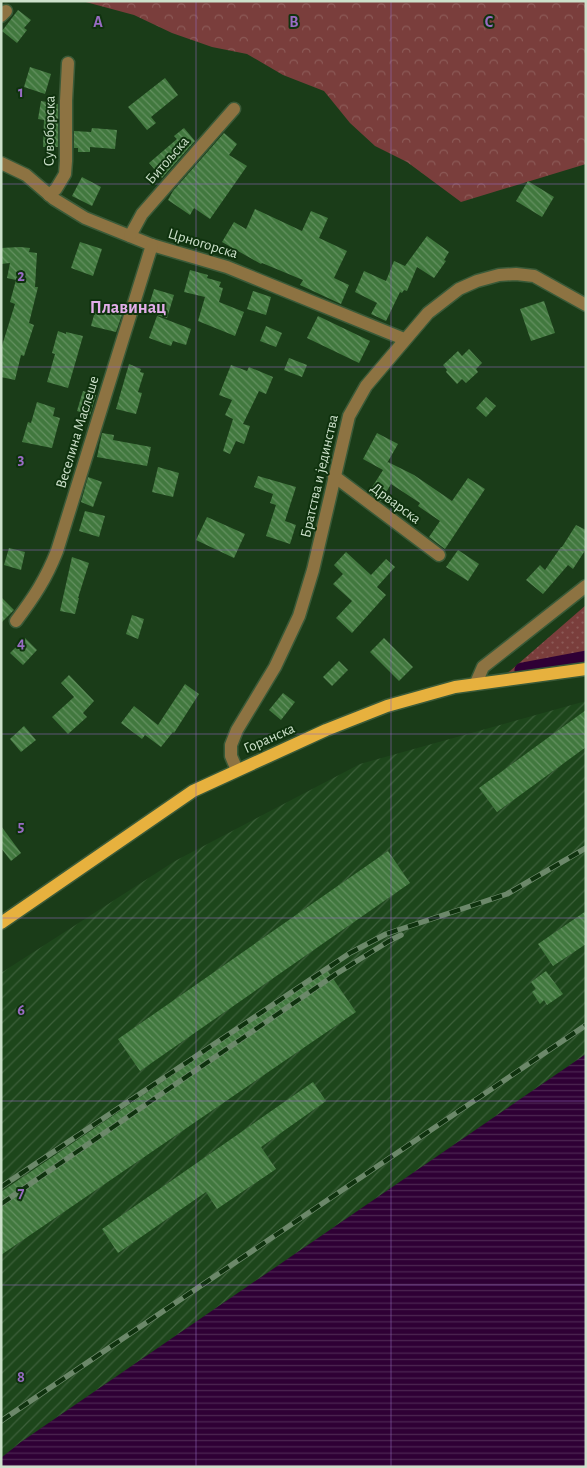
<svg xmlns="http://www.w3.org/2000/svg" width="587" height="1468" viewBox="0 0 587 1468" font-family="'Alegreya Sans',sans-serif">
	<defs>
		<pattern id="industrial-furrows" width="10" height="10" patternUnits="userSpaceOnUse" patternTransform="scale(1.25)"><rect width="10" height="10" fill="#1d461b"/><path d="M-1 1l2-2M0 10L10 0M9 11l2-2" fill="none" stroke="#3d603b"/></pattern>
		<pattern id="grass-dots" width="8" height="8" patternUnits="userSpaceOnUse" patternTransform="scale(1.25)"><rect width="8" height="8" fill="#7a3e3c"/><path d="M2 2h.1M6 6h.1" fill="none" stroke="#8c5a57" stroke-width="1.8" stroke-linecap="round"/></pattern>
		<pattern id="forest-crowns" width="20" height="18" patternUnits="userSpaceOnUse" patternTransform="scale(1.25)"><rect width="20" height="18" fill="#7a3e3c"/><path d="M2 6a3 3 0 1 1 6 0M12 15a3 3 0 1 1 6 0" fill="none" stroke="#8c5a57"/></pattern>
		<pattern id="water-rules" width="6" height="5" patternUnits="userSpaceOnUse" patternTransform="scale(1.25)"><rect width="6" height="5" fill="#2f0035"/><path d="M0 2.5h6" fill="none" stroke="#4c2551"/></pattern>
		<pattern id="building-back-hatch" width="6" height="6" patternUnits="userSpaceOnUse" patternTransform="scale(1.25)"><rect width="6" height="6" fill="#41783e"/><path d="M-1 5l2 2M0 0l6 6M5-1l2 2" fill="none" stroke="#649161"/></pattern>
	</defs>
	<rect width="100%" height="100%" fill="#1a3c18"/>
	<polygon fill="url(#industrial-furrows)" points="586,701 586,1054 21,1442 1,1458 1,973 175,861 360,764"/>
	<polygon fill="url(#grass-dots)" points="586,605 586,658 503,675 510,671"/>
	<polygon fill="url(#forest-crowns)" points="82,1 586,1 586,164 461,202 407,162 375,146 350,123 324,91 283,75 247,54 212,47 172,33 134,15"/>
	<polygon fill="url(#water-rules)" points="586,1054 586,1467 1,1467 1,1458 21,1442"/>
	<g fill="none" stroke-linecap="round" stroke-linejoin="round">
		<polyline stroke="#2f0035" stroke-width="15" points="522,670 586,658"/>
	</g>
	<g fill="url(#building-back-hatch)">
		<polygon points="18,10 31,20 24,28 27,30 17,43 2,31"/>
		<polygon points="30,67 51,74 45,94 24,87"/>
		<polygon points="165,78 178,95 151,117 156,123 147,130 128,107"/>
		<polygon points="41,101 58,104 58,147 43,147 44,120 38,119"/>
		<polygon points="92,128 117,130 115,149 90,147 90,152 78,152 78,148 74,148 74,131 91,132"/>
		<polygon points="184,128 195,141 162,178 149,163 177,139 174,136"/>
		<polygon points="224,133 237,144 229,155 247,166 210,219 194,208 190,215 168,200 173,191"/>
		<polygon points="82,177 101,187 92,206 72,196"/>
		<polygon points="528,181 554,197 542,217 516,201"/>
		<polygon points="255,209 302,231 311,211 328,218 319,238 347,251 334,278 349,285 341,304 300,285 303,280 262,263 261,264 222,242 234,222 246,229"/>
		<polygon points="427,236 449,252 444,260 446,261 434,278 417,267 407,291 404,290 402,293 400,292 386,321 371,314 377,303 355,292 364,271 386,281 394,261 405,266"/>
		<polygon points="80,242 102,249 93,276 71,268"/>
		<polygon points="20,247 30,248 29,252 37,253 35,287 38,287 29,323 34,325 24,356 21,355 15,380 1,377 1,349 15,304 10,302 16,280 7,278 10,263 1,264 1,248"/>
		<polygon points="190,270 208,275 207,278 221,282 219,287 223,288 219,302 244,312 235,336 198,321 205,297 184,292"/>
		<polygon points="154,289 174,295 167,318 147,312"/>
		<polygon points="253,291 271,297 266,315 247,309"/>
		<polygon points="544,301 555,333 531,341 520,309"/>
		<polygon points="96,308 122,315 116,332 91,326"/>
		<polygon points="157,316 191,329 186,345 173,341 171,346 149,338"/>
		<polygon points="318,316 370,341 359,363 307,338"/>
		<polygon points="266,326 282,333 276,347 260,341"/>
		<polygon points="58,331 66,334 66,332 83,336 68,388 47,382 55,354 52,353"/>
		<polygon points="469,349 482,363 476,369 478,372 466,383 462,379 457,384 446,372 447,370 443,365 458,351 462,356"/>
		<polygon points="289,358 307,365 302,377 284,370"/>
		<polygon points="129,364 141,369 140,372 144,373 138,392 142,393 136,414 116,409"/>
		<polygon points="231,365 247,371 249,367 273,377 266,394 259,391 243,424 250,426 244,444 236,441 230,454 223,451 233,419 225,415 232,400 219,395"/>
		<polygon points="83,391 96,395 90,415 77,411"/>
		<polygon points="486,397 496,406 486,417 476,408"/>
		<polygon points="37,402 55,408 53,416 60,418 52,448 22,442 28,422 31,423"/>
		<polygon points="102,433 114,435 113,440 151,447 147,466 97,457"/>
		<polygon points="377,433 398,444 386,465 388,462 414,475 452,501 468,478 485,489 445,549 429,537 440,521 418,506 420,503 391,484 381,501 369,492 383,470 363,459"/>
		<polygon points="158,467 179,473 173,497 152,492"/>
		<polygon points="258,476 296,487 285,521 296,525 290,544 266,536 276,505 270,503 273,494 254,487"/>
		<polygon points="88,477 102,482 93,507 81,502"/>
		<polygon points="85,511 105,516 99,537 79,531"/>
		<polygon points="207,517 245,534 234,558 196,540"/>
		<polygon points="576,525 586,530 586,549 573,569 568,565 543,594 526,580 540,565 545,570 561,547 562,547"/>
		<polygon points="9,548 25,552 21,570 4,565"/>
		<polygon points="458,550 479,564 468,581 446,567"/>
		<polygon points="346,552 371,575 386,559 395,567 377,587 386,595 352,633 336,618 352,601 333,584 343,574 334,565"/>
		<polygon points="72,557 89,563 78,598 79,598 75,614 60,611"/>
		<polygon points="1,597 14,610 1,623"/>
		<polygon points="132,615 144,619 138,639 126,634"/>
		<polygon points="25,638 37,650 23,665 10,653"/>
		<polygon points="384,638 413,667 399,681 370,652"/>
		<polygon points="339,661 348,670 332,686 323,677"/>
		<polygon points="69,675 94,701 83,713 87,717 68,734 52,717 74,697 61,683"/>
		<polygon points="185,684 199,694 174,733 173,732 161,747 145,735 142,739 121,723 134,706 158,725"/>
		<polygon points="283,693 295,702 281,720 269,710"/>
		<polygon points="586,710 586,747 497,812 479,788"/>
		<polygon points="24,726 36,740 21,752 10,739"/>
		<polygon points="1,826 21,853 11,861 1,848"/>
		<polygon points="388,851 410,883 140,1071 118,1039"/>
		<polygon points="586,911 586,944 553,966 538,944"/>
		<polygon points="327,970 356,1012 1,1255 1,1192"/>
		<polygon points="546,971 563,994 547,1005 544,1000 540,1004 532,992 536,989 531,982"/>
		<polygon points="313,1082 326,1101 261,1147 276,1169 217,1209 206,1192 118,1253 102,1229"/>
	</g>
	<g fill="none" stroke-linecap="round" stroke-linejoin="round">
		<g stroke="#3a5a38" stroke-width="15">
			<g id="minor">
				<polyline points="1,16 6,11"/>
				<polyline points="1,163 26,175 54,199 85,218 152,245 227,267 404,339"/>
				<polyline points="49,195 56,189 65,174 66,161 66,101 68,63"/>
				<polyline points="130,236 142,214 234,109"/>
				<polyline points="334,476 439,555"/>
				<path d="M 16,621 C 34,597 46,579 57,551 L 152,245"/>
				<polyline points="476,683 483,667 586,586"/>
				<polyline points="237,770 231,756 231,745 237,730 275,667 299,616 313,570 349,416 366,386 428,313 459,289 477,281 499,275 516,274 534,276 586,305"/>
			</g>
		</g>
		<g stroke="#3a5a38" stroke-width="15">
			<polyline id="major" points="1,923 193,791 326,730 387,706 455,687 586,669"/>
		</g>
		<use href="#minor" stroke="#8d7342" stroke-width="12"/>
		<use href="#major" stroke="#e7b13e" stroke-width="12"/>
		<g stroke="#6c886a" stroke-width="5.5">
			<g id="rail">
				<polyline points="1,1187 350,953 386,934 507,894 586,848"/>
				<polyline points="1,1204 336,974 389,941 401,935"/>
				<polyline points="1,1421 586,1025"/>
			</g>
		</g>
		<use href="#rail" stroke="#0f320e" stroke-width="4" stroke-dasharray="11" stroke-linecap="butt"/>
	</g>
	<path fill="none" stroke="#986bc3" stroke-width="1" stroke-opacity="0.55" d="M 196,1 L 196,1467M 391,1 L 391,1467M 1,184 L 586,184M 1,367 L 586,367M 1,550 L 586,550M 1,734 L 586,734M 1,918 L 586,918M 1,1101 L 586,1101M 1,1285 L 586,1285"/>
	<g text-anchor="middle" stroke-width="4" stroke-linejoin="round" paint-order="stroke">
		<g font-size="15" fill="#cde1cb" stroke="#0f320e">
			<text transform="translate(49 131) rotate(-89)" y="5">Сувоборска</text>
			<text transform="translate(167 160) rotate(-49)" y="5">Битољска</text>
			<text transform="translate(203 243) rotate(17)" y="5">Црногорска</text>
			<text transform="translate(77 432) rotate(-73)" y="5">Веселина Маслеше</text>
			<text transform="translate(319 476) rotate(-77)" y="5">Братства и јединства</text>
			<text transform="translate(396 503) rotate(37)" y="5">Дрварска</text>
			<text transform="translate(269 738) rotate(-24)" y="5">Горанска</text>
		</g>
		<g font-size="18" font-weight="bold" fill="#e3aeea" stroke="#0f320e">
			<text x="128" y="313">Плавинац</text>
		</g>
	</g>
	<g font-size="16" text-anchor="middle" font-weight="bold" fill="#986bc3" stroke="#0f320e" stroke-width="4" stroke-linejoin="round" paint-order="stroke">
		<text x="98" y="27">A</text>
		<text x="294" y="27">B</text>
		<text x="489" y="27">C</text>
		<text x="21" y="97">1</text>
		<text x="21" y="281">2</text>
		<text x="21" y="464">3</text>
		<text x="21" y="648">4</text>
		<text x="21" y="831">5</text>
		<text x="21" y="1015">6</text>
		<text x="21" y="1198">7</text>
		<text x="21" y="1382">8</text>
	</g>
	<rect width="587" height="1468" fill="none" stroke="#cde1cb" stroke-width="5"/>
</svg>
